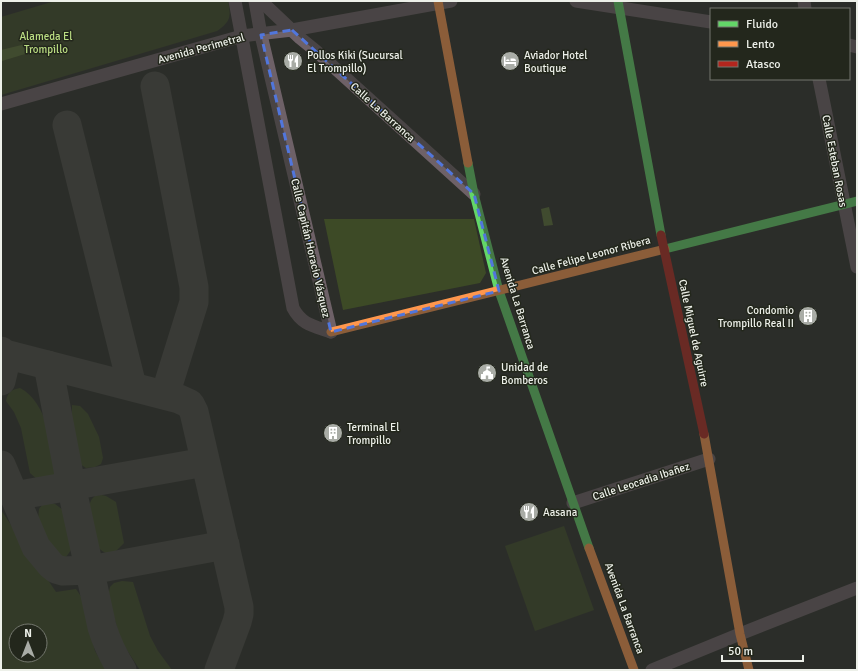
<svg xmlns="http://www.w3.org/2000/svg" width="858" height="671" viewBox="0 0 858 671" font-family="Signika,sans-serif">
	<rect width="100%" height="100%" fill="#2c2e29"/>
	<g fill="#3d4a26" fill-rule="evenodd">
		<path d="M 55,1 L 228,1 C 231,17 231,21 217,31 L 1,95 L 1,17 Z"/>
		<polygon points="324,219 474,219 486,273 480,283 343,310"/>
		<path d="M 20,388 C 48,403 51,445 57,473 L 46,482 L 39,481 L 30,473 L 21,428 L 14,412 L 6,401 C 8,392 11,390 20,388 Z"/>
		<polygon points="72,405 80,406 88,414 99,437 103,458 101,464 95,467 86,468 80,464 74,455 70,427 72,422"/>
		<path d="M 101,495 L 106,496 L 116,502 L 124,543 L 115,552 L 107,554 C 101,550 96,547 93,541 C 89,531 84,504 95,496 C 96,496 101,495 101,495 Z"/>
		<polygon points="47,502 55,504 63,510 71,550 66,557 54,557 42,542 38,520 39,509 42,505"/>
		<path d="M 1,510 L 56,592 L 76,589 L 82,598 L 95,651 L 106,670 L 1,670 ZM 16,631 L 40,631 L 40,655 L 16,655 Z"/>
		<polygon points="564,526 594,610 535,631 505,546"/>
		<polygon points="122,581 133,582 150,636 158,651 172,670 140,670 121,641 108,596 110,587 114,583"/>
	</g>
	<g fill="#5a6f35">
		<polygon points="30,43 35,51 2,61 1,50"/>
		<polygon points="549,207 553,225 544,226 541,209"/>
	</g>
	<g fill="none" stroke-linecap="round" stroke-linejoin="round">
		<g stroke="#4a4a46" stroke-width="29">
			<polyline points="155,86 194,287 194,302 165,395"/>
			<polyline points="67,125 132,386"/>
			<polyline points="1,351 4,368 1,381"/>
			<polyline points="1,353 179,399 190,404 194,412 239,607 239,614 237,622 219,670"/>
			<path d="M 48,365 L 71,485 L 102,627 C 107,643 113,656 122,670"/>
			<polyline points="1,465 36,547 51,565 56,569 63,571 90,570 225,545"/>
			<polyline points="14,496 205,462"/>
		</g>
		<g stroke="#6e6167" stroke-width="13">
			<path d="M 235,1 L 293,308 C 302,325 314,326 331,332"/>
			<polyline points="255,1 261,35 331,332"/>
			<polyline points="261,1 300,38 316,51 474,194"/>
			<polyline points="576,1 711,22"/>
			<polyline points="804,1 805,9"/>
			<polyline points="849,45 857,47"/>
			<polyline points="819,79 857,267"/>
			<polyline points="1,104 242,36 292,30 451,1"/>
			<polyline points="573,503 709,459"/>
			<polyline points="652,670 740,634 857,588"/>
		</g>
		<g stroke="#63d668" stroke-width="9">
			<polyline points="618,1 661,235"/>
			<polyline points="468,163 474,194 499,291 589,548"/>
			<polyline points="665,249 857,201"/>
		</g>
		<g stroke="#ff974d" stroke-width="9">
			<polyline points="438,1 468,163"/>
			<polyline points="331,332 665,249"/>
			<polyline points="704,434 740,634 749,670"/>
			<polyline points="589,548 634,670"/>
		</g>
		<polyline stroke="#b3261e" stroke-width="9" points="661,235 704,434"/>
	</g>
	<path d="M0 0H858V671H0ZM 292,30 L 474,194 L 499,291 L 331,332 L 261,35 Z" fill="#2c2e29" fill-opacity=".55" fill-rule="evenodd"/>
	<path fill="none" stroke="#5176dc" stroke-width="3" stroke-dasharray="8 5" stroke-linejoin="round" d="M 292,30 L 474,194 L 499,291 L 331,332 L 261,35 Z"/>
	<defs>
		<g id="restaurant-disc" transform="scale(1)"><circle r="9.5" fill="#a9aca6" stroke="#23271c"/><path d="M-5-6h1v4h1v-4h1v4h1v-4h1v5L-1.5 .5V6h-2V.5L-5-1ZM5-6V6H3V1.5H1.5Q1.5-4 5-6Z" fill="#fff"/></g>
		<g id="hotel-disc" transform="scale(1)"><circle r="9.5" fill="#a9aca6" stroke="#23271c"/><path d="M-6-4.5h1.5V1H6V5H4.5V3h-9V5H-6ZM-4 0a1.8 1.8 0 1 1 3.6 0ZM.5 0V-2.5h3Q6-2.5 6 0Z" fill="#fff"/></g>
		<g id="building-disc" transform="scale(1)"><circle r="9.5" fill="#a9aca6" stroke="#23271c"/><path d="M-4-6H4V6H1V3H-1V6H-4ZM-2.5-4.3h1.7v1.8h-1.7ZM.8-4.3h1.7v1.8H.8ZM-2.5-1h1.7V.8h-1.7ZM.8-1h1.7V.8H.8Z" fill="#fff"/></g>
		<g id="civic-disc" transform="scale(1)"><circle r="9.5" fill="#a9aca6" stroke="#23271c"/><path d="M-.6-6.5H3V-4.5H.6V-3L4-1V1h2V6H-6V1h2V-1L-.6-3ZM-1.2 2.5V6h2.4V2.5Z" fill="#fff"/></g>
	</defs>
	<g fill-rule="evenodd">
		<use href="#restaurant-disc" x="293" y="61"/>
		<use href="#hotel-disc" x="510" y="61"/>
		<use href="#building-disc" x="808" y="316"/>
		<use href="#civic-disc" x="487" y="373"/>
		<use href="#building-disc" x="333" y="433"/>
		<use href="#restaurant-disc" x="529" y="512"/>
	</g>
	<g text-anchor="middle" stroke-width="3" stroke-linejoin="round" paint-order="stroke">
		<g font-size="11" fill="#bbdd83" stroke="#23271c">
			<text x="46" y="40">Alameda El<tspan x="46" dy="13">Trompillo</tspan></text>
		</g>
		<g font-size="11" fill="#edf0e9" stroke="#23271c">
			<text transform="translate(201 48) rotate(-15)" y="4">Avenida Perimetral</text>
			<text transform="translate(383 112) rotate(42)" y="4">Calle La Barranca</text>
			<text transform="translate(835 161) rotate(79)" y="4">Calle Esteban Rosas</text>
			<text transform="translate(311 248) rotate(77)" y="4">Calle Capitán Horacio Vásquez</text>
			<text transform="translate(591 255) rotate(-15)" y="4">Calle Felipe Leonor Ribera</text>
			<text transform="translate(518 303) rotate(73)" y="4">Avenida La Barranca</text>
			<text transform="translate(694 333) rotate(78)" y="4">Calle Miguel de Aguirre</text>
			<text transform="translate(641 481) rotate(-18)" y="4">Calle Leocadia Ibañez</text>
			<text transform="translate(625 608) rotate(70)" y="4">Avenida La Barranca</text>
		</g>
		<g font-size="11" fill="#edf0e9" stroke="#23271c" text-anchor="start">
			<text x="307" y="59">Pollos Kiki (Sucursal<tspan x="307" dy="13">El Trompillo)</tspan></text>
			<text x="524" y="59">Aviador Hotel<tspan x="524" dy="13">Boutique</tspan></text>
			<text x="794" y="314" text-anchor="end">Condomio<tspan x="794" dy="13">Trompillo Real II</tspan></text>
			<text x="501" y="371">Unidad de<tspan x="501" dy="13">Bomberos</tspan></text>
			<text x="347" y="431">Terminal El<tspan x="347" dy="13">Trompillo</tspan></text>
			<text x="543" y="516">Aasana</text>
		</g>
	</g>
	<rect width="858" height="671" fill="none" stroke="#edf0e9" stroke-width="4"/>
	<rect x="710" y="8" width="140" height="72" fill="#23271c" stroke="#74776e"/>
	<rect x="718" y="21" width="20" height="6" fill="#63d668" stroke="#74776e"/>
	<text x="746" y="28" font-size="12" fill="#edf0e9">Fluido</text>
	<rect x="718" y="41" width="20" height="6" fill="#ff974d" stroke="#74776e"/>
	<text x="746" y="48" font-size="12" fill="#edf0e9">Lento</text>
	<rect x="718" y="61" width="20" height="6" fill="#b3261e" stroke="#74776e"/>
	<text x="746" y="68" font-size="12" fill="#edf0e9">Atasco</text>
	<g transform="translate(28 643)"><circle r="19" fill="#23271c" stroke="#74776e"/>
	<path d="M0-3L7 15L0 10L-7 15Z" fill="#a9aca6"/>
	<text y="-6" font-size="11" font-weight="bold" text-anchor="middle" fill="#edf0e9">N</text>
	</g>
	<path d="M722 655v6h81v-6" fill="none" stroke="#edf0e9" stroke-width="2"/>
	<text x="728" y="655" font-size="12" fill="#edf0e9" stroke="#23271c" stroke-width="3" paint-order="stroke">50 m</text>
</svg>
